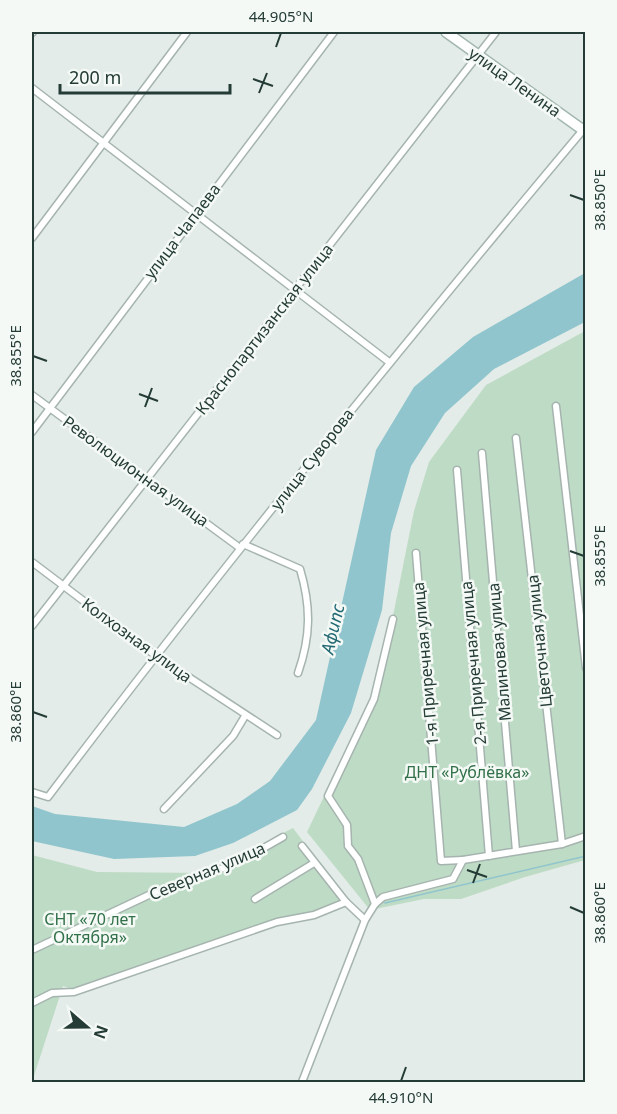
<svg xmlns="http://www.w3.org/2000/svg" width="617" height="1114" viewBox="0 0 617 1114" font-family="'Noto Sans',sans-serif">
	<rect width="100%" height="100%" fill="#e3ece8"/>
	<g fill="#bedbc5">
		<polygon points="585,331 585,860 525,877 461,899 424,899 370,910 307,832 371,698 394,611 414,511 429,462 486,385"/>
		<polygon points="293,828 350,904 264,929 80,992 63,986 32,1082 32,855 97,872 205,873"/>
	</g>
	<polygon fill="#90c5cd" points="585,273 585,322 494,369 445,413 411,466 391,533 382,610 351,713 312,789 297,810 233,843 195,856 114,859 32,841 32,806 55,814 184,827 237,804 270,781 316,720 376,450 414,387 473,337"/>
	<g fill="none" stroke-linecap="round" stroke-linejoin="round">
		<polyline stroke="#90c5cd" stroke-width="1.5" points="385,903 586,856"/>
		<g stroke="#a6b4af" stroke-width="9">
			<g id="street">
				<polyline points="32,33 33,32"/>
				<polyline points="32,88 389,362"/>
				<polyline points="32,238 187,32"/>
				<polyline points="32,395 240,548"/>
				<polyline points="556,406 586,668"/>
				<polyline points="32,432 334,32"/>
				<polyline points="516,438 562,844"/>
				<polyline points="482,453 516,851"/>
				<polyline points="457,470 489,856"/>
				<path d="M 243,544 L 300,569 C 311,606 311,636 298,673"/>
				<polyline points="416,553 441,861 463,860"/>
				<polyline points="32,562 155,655 277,735"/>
				<polyline points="32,626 496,32"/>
				<path d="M 32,792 L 48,797 C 220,569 400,348 583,130 L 585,132"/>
				<polyline points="164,809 233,736 245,716"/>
				<polyline points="302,846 346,902 365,920"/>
				<polyline points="255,899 314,863"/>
				<polyline points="375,904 358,859 348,846 347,825 328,796 374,699 393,619"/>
				<polyline points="32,950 153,893 200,878 248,857 283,837"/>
				<polyline points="32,1003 52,993 74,992 277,922 314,915 346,902"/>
				<polyline points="302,1082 365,920 375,904 383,897 453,879 463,860 562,844 586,836"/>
			</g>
		</g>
		<g stroke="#a2b7af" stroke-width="12">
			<polyline id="secondary" points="446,32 583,130 586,127"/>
		</g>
		<use href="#street" stroke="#fff" stroke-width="6"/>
		<use href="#secondary" stroke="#fff" stroke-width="9"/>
	</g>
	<path fill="none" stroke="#243c35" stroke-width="2" d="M 276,47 L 281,33M 253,79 L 273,86M 259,93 L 267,73M 570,195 L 584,200M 33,356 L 47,361M 139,394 L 158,401M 145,407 L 152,388M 570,551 L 584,556M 33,712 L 47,717M 467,870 L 487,877M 473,883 L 480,864M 570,907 L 584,913M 401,1081 L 406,1067"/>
	<g text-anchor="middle" stroke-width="5" stroke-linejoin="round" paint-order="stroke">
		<g font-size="16" fill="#243c35" stroke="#f4f9f6">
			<text transform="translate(515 82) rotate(35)" y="6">улица Ленина</text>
			<text transform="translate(182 231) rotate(-53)" y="6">улица Чапаева</text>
			<text transform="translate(264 329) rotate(-52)" y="6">Краснопартизанская улица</text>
			<text transform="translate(312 459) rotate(-52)" y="6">улица Суворова</text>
			<text transform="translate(136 471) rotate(36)" y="6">Революционная улица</text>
			<text transform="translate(137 640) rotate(36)" y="6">Колхозная улица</text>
			<text transform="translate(539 641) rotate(-96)" y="6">Цветочная улица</text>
			<text transform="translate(499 652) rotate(-95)" y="6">Малиновая улица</text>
			<text transform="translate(473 663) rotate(-95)" y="6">2-я Приречная улица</text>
			<text transform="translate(425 664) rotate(-95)" y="6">1-я Приречная улица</text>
			<text transform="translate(207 871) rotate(-23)" y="6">Северная улица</text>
		</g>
		<g font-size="16" fill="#317048" stroke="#f4f9f6">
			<text x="467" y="778">ДНТ «Рублёвка»</text>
			<text x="90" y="925">СНТ «70 лет<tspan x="90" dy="18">Октября»</tspan></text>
		</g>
		<g font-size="18" font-style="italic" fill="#236974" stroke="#f4f9f6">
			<text transform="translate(333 629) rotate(-77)" y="6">Афипс</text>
		</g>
	</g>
	<rect width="617" height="1114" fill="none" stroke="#f4f9f6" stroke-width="66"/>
	<g transform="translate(87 1027) rotate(110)" stroke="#f4f9f6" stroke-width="4.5" paint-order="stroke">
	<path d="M0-4.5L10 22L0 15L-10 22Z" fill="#243c35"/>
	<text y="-9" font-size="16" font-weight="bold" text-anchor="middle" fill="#243c35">N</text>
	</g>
	<path d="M60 84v9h170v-9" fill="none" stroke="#243c35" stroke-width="3"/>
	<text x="69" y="84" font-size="18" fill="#243c35" stroke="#f4f9f6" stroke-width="4.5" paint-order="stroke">200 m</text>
	<rect x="33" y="33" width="551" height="1048" fill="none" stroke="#243c35" stroke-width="2"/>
	<g font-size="15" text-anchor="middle" fill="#243c35">
		<text x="281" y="22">44.905°N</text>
		<text transform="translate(600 200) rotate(-90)" y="5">38.850°E</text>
		<text transform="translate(16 356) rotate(-90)" y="5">38.855°E</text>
		<text transform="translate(600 556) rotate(-90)" y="5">38.855°E</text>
		<text transform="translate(16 712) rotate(-90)" y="5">38.860°E</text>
		<text transform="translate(600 913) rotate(-90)" y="5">38.860°E</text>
		<text x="401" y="1103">44.910°N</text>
	</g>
</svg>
